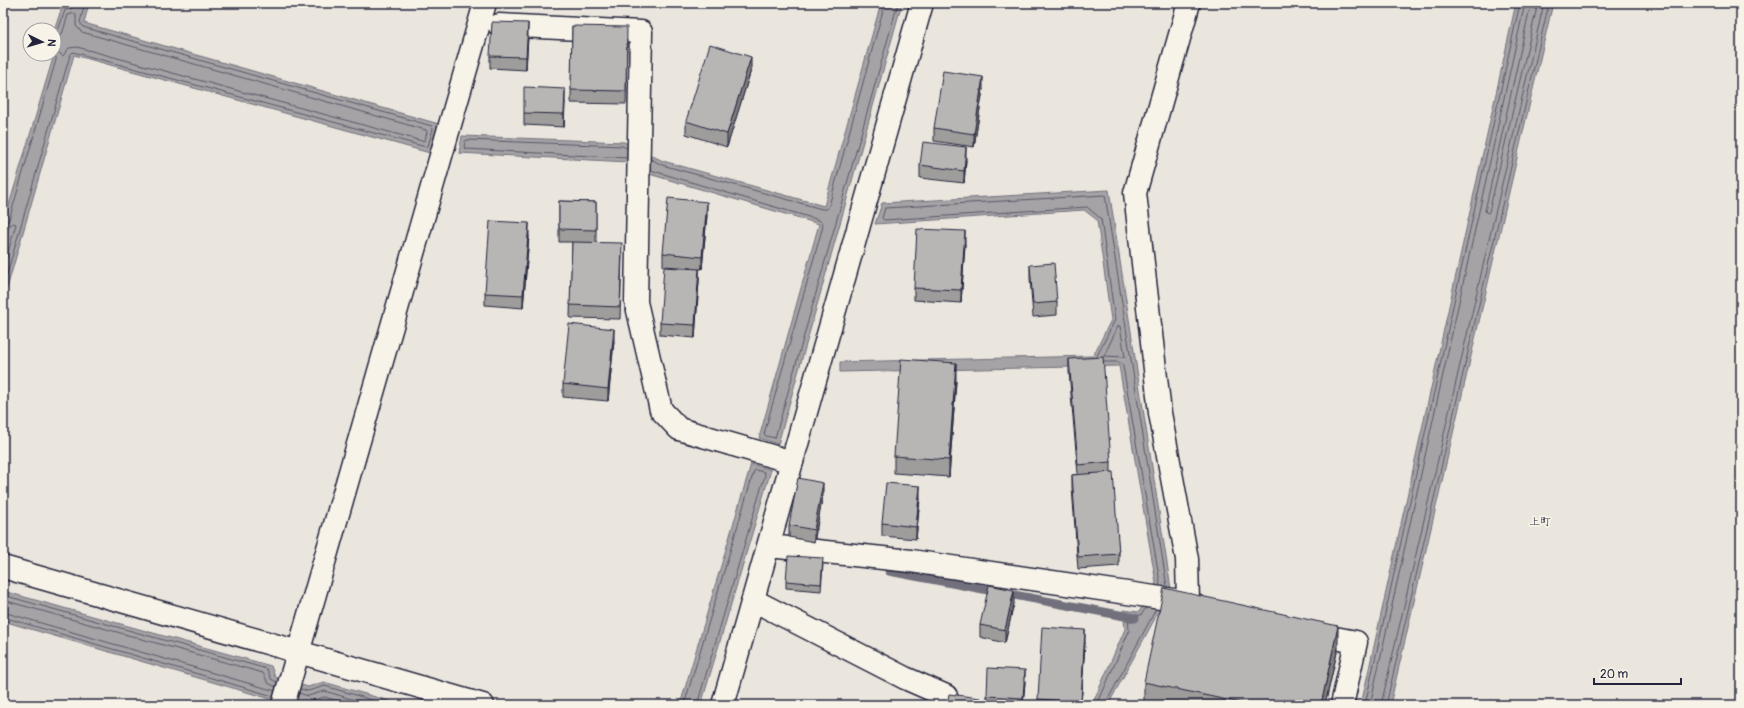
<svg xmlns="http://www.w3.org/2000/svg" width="1744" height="708" viewBox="0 0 1744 708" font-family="Pangolin,'Klee One',sans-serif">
	<rect width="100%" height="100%" fill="#eae6de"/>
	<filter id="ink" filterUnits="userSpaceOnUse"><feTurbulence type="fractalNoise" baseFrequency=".025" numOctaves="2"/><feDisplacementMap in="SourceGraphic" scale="8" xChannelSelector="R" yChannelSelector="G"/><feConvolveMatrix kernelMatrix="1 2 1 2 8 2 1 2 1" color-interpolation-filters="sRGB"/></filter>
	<g filter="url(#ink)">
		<g fill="#a6a3a6" stroke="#716f7b">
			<polygon points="70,3 89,3 84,23 439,124 430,153 74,55 3,302 3,225 53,58 46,56 47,54 54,54 54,31 63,4 69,6"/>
			<polygon points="881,3 902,3 778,444 759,438 819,224 649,174 628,162 459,153 462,136 624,142 663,161 824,206"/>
			<polygon points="1516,3 1553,3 1390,705 1361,705"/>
			<polygon points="1109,190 1171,589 1108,705 1092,705 1125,629 1123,610 1139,612 1156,583 1119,366 840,372 840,362 1093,356 1111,320 1097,220 1084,210 875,224 882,203"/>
			<polygon points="751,464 771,470 701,705 680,705"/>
			<polygon points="3,591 271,666 275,677 308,687 324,682 403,705 291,705 3,621"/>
		</g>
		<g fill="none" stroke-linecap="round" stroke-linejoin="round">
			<g stroke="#575666" stroke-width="1">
				<polyline points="1531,3 1485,211 1487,213 1489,212 1538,3"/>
				<polyline points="54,34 58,31 65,10 71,9 74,3"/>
				<polyline points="54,39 62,34 68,15 75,13 76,15 76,26 82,32 426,130 427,132 425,140 422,141 77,47 69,48 63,56 54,49"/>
				<polyline points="627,158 466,149 464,147 465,141 467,140 622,146 627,148"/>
				<polyline points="651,159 662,165 822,209 827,209 829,206 885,3"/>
				<polyline points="650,170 819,220 822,223 823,226 764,434 766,436 775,438 898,3"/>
				<polyline points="3,223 7,222 9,220 56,60 56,57 53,54"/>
				<polyline points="3,228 8,227 13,223 16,224 3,270"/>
				<polyline points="3,288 70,55 73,52 426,147 428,146 433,129 432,126 83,27 80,22 85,3"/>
				<polyline points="1097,356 1115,320 1101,219 1087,207 884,220 882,218 885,208 1105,195 1167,587"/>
				<polyline points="1104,356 1118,326 1120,326 1125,357 1104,356"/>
				<polyline points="1104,362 1119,362 1123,366 1160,582 1159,586"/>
				<polyline points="3,595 267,669 271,679 277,682"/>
				<polyline points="3,600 263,673 268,683 276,687"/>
				<polyline points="3,612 275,691"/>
				<polyline points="3,617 273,696"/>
				<polyline points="300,689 308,691 325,686 389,705"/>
				<polyline points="299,693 308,696 325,691 371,705"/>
				<polyline points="300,705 301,701 310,701 325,697 350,705"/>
				<polyline points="684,705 754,471 756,470 764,472 765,475 697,705"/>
				<polyline points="1097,705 1129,631 1128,616 1141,615 1146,608"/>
				<polyline points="1105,705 1156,609"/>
				<polyline points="1365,705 1520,3"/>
				<polyline points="1370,705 1525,3"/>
				<polyline points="1381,705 1544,3"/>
				<polyline points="1386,705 1549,3"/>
			</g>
			<polyline stroke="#716f7b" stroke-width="9" points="889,571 1135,618"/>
			<g stroke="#22223b" stroke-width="25">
				<g id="street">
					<polyline points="1189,3 1135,193 1160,413 1187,559 1188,602 1207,612"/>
					<polyline points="499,25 641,32 636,302 661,410 679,429 792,462"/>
					<polyline points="769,546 911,561 1188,602"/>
					<polyline points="3,567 483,705"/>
					<polyline points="753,600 905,678 946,696"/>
					<polyline points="1309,633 1356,642 1342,705"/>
					<polyline points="283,705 485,3"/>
					<polyline points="723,705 922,3"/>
				</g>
			</g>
			<use href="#street" stroke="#f7f3e8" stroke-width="22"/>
		</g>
		<g fill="#9e9d9c" stroke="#22223b">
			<polygon points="572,26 627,40 626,104 571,103"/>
			<polygon points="528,36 526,70 490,68 490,56"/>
			<polygon points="751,70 727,147 686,134 686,121"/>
			<polygon points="983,89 974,147 934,141 934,128"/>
			<polygon points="565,101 564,127 524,125 524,113"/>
			<polygon points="966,160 964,183 920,178 920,165"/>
			<polygon points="559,201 596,202 596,242 622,255 620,319 570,318 572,242 559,242"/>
			<polygon points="707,215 702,269 699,269 699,281 695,338 660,335 660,323 692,268 663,266 663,253"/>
			<polygon points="529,236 523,308 485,305 485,293"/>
			<polygon points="965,244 961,303 914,300 914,288"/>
			<polygon points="1030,265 1057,302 1057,315 1033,317 1030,278"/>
			<polygon points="614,341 608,401 563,397 563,384"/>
			<polygon points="1069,359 1111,462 1111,472 1119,554 1119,566 1078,569 1072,487 1072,475 1078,474 1069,372"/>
			<polygon points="956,381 949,477 894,473 894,456"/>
			<polygon points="823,495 814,542 789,537 789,525"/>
			<polygon points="920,499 916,539 882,536 882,523"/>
			<polygon points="823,565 821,591 786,588 786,581"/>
			<polygon points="1014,603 1005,643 980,637 980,625"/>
			<polygon points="1085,642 1081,705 1038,705 1038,699"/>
			<polygon points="1338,648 1325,705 1149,705 1144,704 1144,682"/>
			<polygon points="1025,682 1023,705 987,705 987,696"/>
		</g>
		<g fill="#817f7f" stroke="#22223b">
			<polygon points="528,23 528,36 526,70 526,57"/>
			<polygon points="751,57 751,70 727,147 727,134"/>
			<polygon points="983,77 983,89 974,147 974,134"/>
			<polygon points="565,89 565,101 564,127 564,114"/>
			<polygon points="966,147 966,160 964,183 964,171"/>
			<polygon points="707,202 707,215 702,269 702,257"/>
			<polygon points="529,223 529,236 523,308 523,295"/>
			<polygon points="965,231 965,244 961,303 961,290"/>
			<polygon points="699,269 699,281 695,338 695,325"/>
			<polygon points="614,329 614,341 608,401 608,389"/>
			<polygon points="956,363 956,381 949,477 949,460"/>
			<polygon points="823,483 823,495 814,542 814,530"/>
			<polygon points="920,486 920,499 916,539 916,527"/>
			<polygon points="1014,590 1014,603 1005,643 1005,630"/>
			<polygon points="1338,626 1338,648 1325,705 1321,705"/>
			<polygon points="1085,630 1085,642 1081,705"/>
			<polygon points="1025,670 1025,682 1023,705 1023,698"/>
		</g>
		<g fill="#b8b6b5" stroke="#22223b">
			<polygon points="492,22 528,23 526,57 490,56"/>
			<polygon points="572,26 627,27 626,91 571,90"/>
			<polygon points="710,44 751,57 727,134 686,121"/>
			<polygon points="943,71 983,77 974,134 934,128"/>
			<polygon points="524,87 565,89 564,114 524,113"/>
			<polygon points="923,142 966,147 964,171 920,165"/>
			<polygon points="668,198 707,202 702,257 663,253"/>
			<polygon points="559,201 596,202 596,230 559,229"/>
			<polygon points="490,221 529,223 523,295 485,293"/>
			<polygon points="917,229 965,231 961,290 914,288"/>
			<polygon points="572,242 622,243 620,307 570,305"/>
			<polygon points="1054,263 1057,302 1033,304 1030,265"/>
			<polygon points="664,267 699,269 695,325 660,323"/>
			<polygon points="569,324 614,329 608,389 563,384"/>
			<polygon points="1103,357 1111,462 1078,465 1069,359"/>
			<polygon points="901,359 956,363 949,460 894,456"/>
			<polygon points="1113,472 1119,554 1078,557 1072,475"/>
			<polygon points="798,478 823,483 814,530 789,525"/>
			<polygon points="886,483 920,486 916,527 882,523"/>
			<polygon points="788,556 823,558 821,584 786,581"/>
			<polygon points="989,585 1014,590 1005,630 980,625"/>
			<polygon points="1164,588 1338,626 1321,705 1250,705 1144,682"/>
			<polygon points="1042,627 1085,630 1081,702 1038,699"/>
			<polygon points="988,668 1025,670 1023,698 987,696"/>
			<polygon points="949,694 980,698 979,705 947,705"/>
		</g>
	</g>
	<g text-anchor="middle" stroke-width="3.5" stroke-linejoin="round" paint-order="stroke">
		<g font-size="11" fill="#22223b" stroke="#f7f3e8">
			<text x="1540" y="525">上町</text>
		</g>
	</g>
	<rect width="1744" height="708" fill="none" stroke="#f7f3e8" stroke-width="16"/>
	<rect x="8" y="8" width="1728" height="692" fill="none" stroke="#22223b" stroke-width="1.5" filter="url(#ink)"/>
	<g transform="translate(42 42) rotate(95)"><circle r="19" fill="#f7f3e8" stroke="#a29fa3"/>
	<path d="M0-3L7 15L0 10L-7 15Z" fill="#22223b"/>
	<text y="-6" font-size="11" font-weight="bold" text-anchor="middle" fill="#22223b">N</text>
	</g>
	<path d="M1594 678v6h87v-6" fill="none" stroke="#22223b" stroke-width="2"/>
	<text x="1600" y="678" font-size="12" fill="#22223b" stroke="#f7f3e8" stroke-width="3" paint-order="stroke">20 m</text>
</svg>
